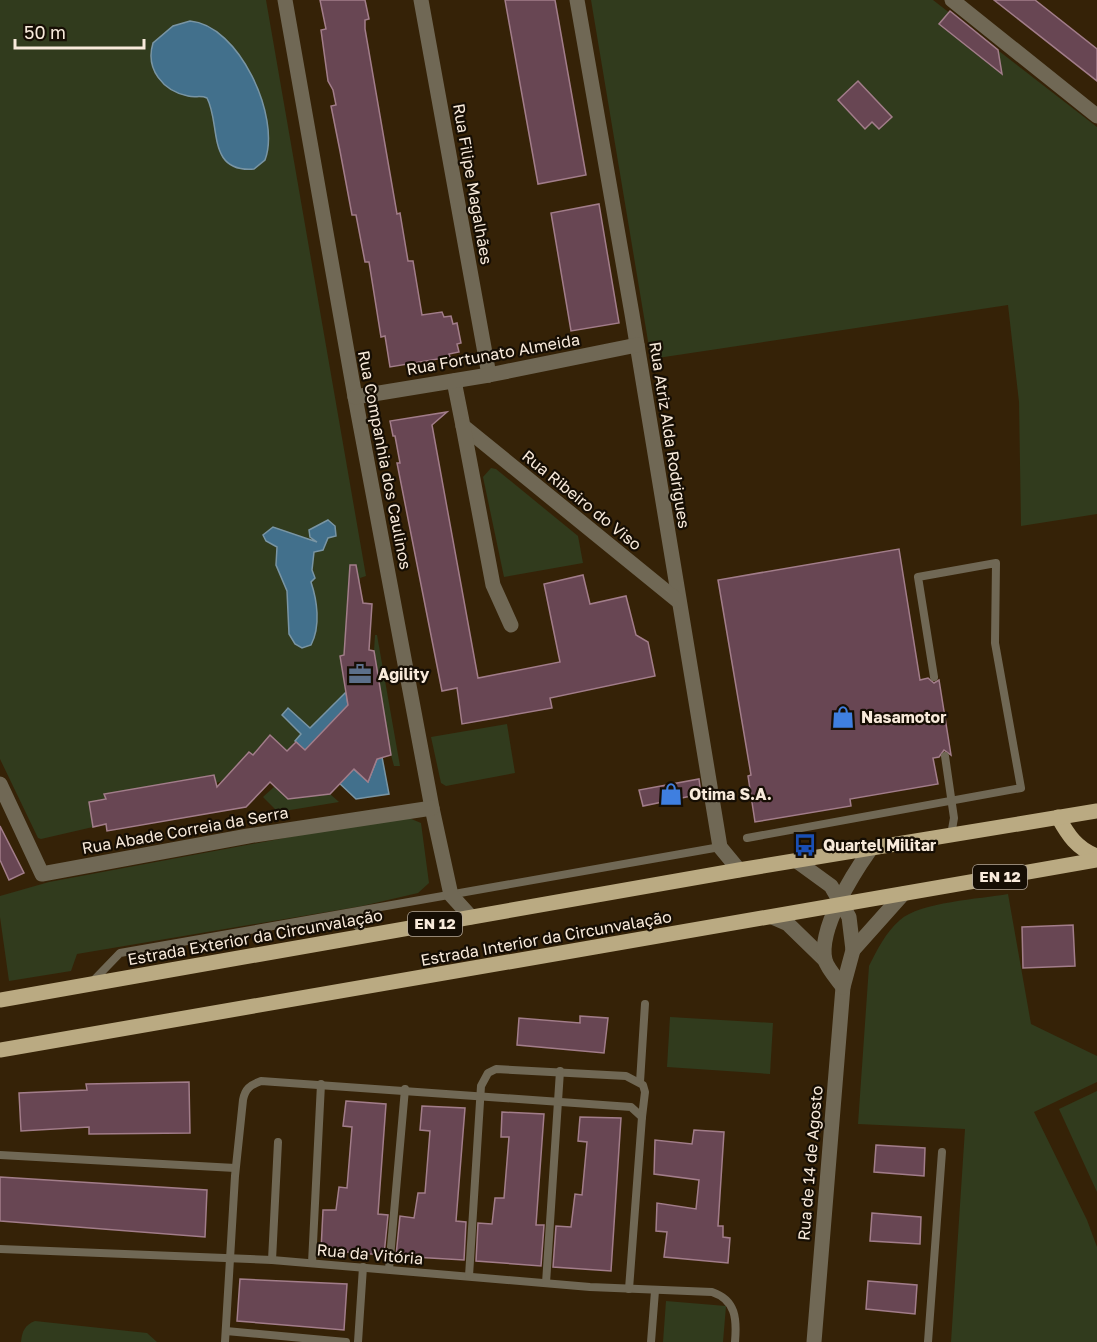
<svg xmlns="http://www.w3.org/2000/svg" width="1097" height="1342" viewBox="0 0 1097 1342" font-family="'Golos Text',sans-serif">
	<rect width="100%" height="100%" fill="#352207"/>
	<g fill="#313b1d">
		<polygon points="0,0 266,0 366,576 360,578 360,585 350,586 344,650 352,653 340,657 346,692 310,728 287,708 282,715 302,734 287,751 270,735 253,755 249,752 222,781 216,783 213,775 105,794 106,799 89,802 93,827 41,839 38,838 0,759"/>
		<polygon points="591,0 933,0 1097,127 1097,514 1021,526 1019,402 1008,305 651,359"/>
		<polygon points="491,468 496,469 578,536 583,563 504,577 483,477"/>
		<polygon points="375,635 377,635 400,766 394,766 391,755 374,651"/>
		<polygon points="507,724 515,773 446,786 441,783 431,737"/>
		<polygon points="275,786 288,799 330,794 339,802 278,812 263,797"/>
		<polygon points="409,818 421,823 429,883 418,893 362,906 77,954 71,971 9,981 0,917 0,896 49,882 343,827"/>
		<path d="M 1008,894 L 1031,1024 L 1097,1056 L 1097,1082 L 1034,1112 L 1087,1220 L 1097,1247 L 1097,1342 L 951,1342 L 965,1129 L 858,1124 L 869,966 C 877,950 886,932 900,920 C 920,902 980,899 1008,894 Z"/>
		<polygon points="670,1017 773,1023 770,1074 667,1067"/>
		<polygon points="1097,1091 1097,1192 1059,1109"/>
		<polygon points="666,1301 726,1306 723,1342 663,1342"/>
		<path d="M 35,1321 L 147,1333 L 157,1342 L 21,1342 C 22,1331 25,1325 35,1321 Z"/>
	</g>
	<g fill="#42708c" stroke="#7995a4" stroke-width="1.5">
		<path d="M 190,21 C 239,25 281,117 265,160 L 254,169 C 206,173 221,124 207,98 C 201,95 195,98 188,96 C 163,91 145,69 153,43 L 173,26 Z"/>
		<path d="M 328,520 L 335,526 L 336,536 L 328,538 L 323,550 L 314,552 L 312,570 L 315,578 L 311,582 C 317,600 321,626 311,645 L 302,648 L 295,644 L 289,634 L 287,591 L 276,565 L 277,547 L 266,541 L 263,535 L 273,527 L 317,542 L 310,537 L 309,530 Z"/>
		<polygon points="346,692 349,712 318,737 368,782 377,759 382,757 389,794 356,799 295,741 301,734 282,715 288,708 310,728"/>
	</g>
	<g fill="#684653" stroke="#a27d8a" stroke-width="1.5">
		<polygon points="320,0 365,0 369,19 365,20 365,29 397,214 400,213 408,261 413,261 422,315 442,312 444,317 451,316 453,324 457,323 461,343 457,344 459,352 449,354 450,357 390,367 385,336 381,337 369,262 365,262 356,215 352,215 340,151 331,106 336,105 333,90 328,81 321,30 326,29"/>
		<polygon points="505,0 555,0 586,175 538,184"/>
		<polygon points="994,0 1035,0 1097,49 1097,81"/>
		<polygon points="950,11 998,50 1002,74 939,24"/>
		<polygon points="858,81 892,117 879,129 872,122 865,129 838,100"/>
		<polygon points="599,204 619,323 571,331 551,213"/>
		<polygon points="447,412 432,425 478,678 560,662 544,584 583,575 590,604 626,596 636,635 648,642 655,676 550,698 552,708 462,724 457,688 442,691 397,463 400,463 395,436 393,436 390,421"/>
		<polygon points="899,549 920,680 928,678 934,683 939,680 951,755 944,750 939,757 933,758 938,784 850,799 851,806 755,822 748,776 751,775 718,580"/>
		<polygon points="350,565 356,565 363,603 372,604 369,650 374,651 391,755 377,759 368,782 354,769 330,794 288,799 270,782 246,807 107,831 106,824 93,827 89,802 106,799 104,794 214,775 217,787 249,752 253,755 270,735 287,751 296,742 305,750 348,705 340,656 344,655"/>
		<polygon points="699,779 701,794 643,806 639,790"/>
		<polygon points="0,826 24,873 9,880 0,860"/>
		<polygon points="1073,925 1075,966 1023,968 1022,927"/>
		<polygon points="580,1016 608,1018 604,1053 517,1045 519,1018 580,1023"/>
		<polygon points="189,1082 190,1133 89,1134 89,1127 21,1131 19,1093 87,1090 86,1084"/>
		<polygon points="346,1101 386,1104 378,1214 388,1215 384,1255 321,1250 323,1210 336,1210 339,1187 347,1188 352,1127 343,1126"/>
		<polygon points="422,1106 465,1108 456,1221 466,1222 464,1260 396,1256 400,1216 414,1218 418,1193 425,1193 430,1131 420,1130"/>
		<polygon points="502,1112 544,1114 536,1225 544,1225 541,1266 476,1261 478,1223 492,1224 495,1198 504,1198 509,1137 501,1137"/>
		<polygon points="580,1117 621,1118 611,1271 553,1267 556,1226 571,1227 575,1194 582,1195 587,1142 578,1141"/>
		<polygon points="694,1130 724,1132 718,1226 723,1226 723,1237 730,1238 728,1263 664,1257 667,1232 656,1231 657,1203 696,1209 699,1180 654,1174 655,1140 692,1144"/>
		<polygon points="876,1145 925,1148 924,1176 874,1172"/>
		<polygon points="0,1177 207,1190 205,1237 0,1221"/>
		<polygon points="872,1213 921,1217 920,1244 870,1241"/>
		<polygon points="240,1279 347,1284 344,1330 237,1321"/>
		<polygon points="868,1281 917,1285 915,1314 866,1309"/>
	</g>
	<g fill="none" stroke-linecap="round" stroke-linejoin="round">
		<g stroke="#706855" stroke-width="8">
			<polyline points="945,756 954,818 951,835"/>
			<polyline points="747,838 1021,788 995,643 996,563 918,577 934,677"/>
			<polyline points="344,915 368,935"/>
			<polyline points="92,982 120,953 720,847"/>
			<polyline points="640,1082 645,1004"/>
			<polyline points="0,1155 235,1168"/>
			<path d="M 0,1249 L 272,1260 L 590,1287 L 712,1292 C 736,1300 737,1319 735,1342"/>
			<polyline points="272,1260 278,1142"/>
			<polyline points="312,1263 321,1084"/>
			<polyline points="389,1269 405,1089"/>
			<polyline points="469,1276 481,1086 488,1073 496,1069 626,1076 643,1085 645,1092 642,1117"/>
			<polyline points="546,1283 560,1071"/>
			<polyline points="226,1331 346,1342"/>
			<path d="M 225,1342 L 235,1176 L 243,1100 C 245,1089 250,1085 261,1081 L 631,1107 L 642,1117 L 629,1289"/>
			<polyline points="358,1342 363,1267"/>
			<polyline points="651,1342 655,1291"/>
			<polyline points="928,1342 942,1152"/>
		</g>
		<g stroke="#706855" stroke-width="15">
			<polyline points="285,0 355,397 432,808 451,895 471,917"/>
			<polyline points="421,0 489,375"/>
			<polyline points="577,0 632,314 720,847 739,870"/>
			<polyline points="952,0 1097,116"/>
			<polyline points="454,381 463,426 678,601"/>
			<polyline points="355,397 489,375 637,345"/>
			<polyline points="463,426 493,585 511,625"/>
			<polyline points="0,784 42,874 248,836 432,808"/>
			<polyline points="798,862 831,886 849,917 853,950 843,987 814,1342"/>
			<polyline points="772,917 788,924 825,960"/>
			<polyline points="853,950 903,894"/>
			<path d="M 843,987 C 837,979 827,968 825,960 C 818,929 853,874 870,850"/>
		</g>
		<g stroke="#baaa82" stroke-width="15">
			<path d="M 1058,817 C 1068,835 1077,849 1097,856"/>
			<polyline points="0,1000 739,870 1097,811"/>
			<polyline points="0,1050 1097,860"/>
		</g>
	</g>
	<defs>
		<g id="office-bare" transform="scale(1.8)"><path d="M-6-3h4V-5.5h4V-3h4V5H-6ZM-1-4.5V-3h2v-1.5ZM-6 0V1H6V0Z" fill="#5c6f8a" stroke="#160e04" stroke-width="2.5" paint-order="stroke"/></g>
		<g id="shop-bare" transform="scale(1.8)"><path d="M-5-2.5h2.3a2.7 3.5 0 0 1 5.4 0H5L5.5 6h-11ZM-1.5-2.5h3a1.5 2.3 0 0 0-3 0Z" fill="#3f7fe0" stroke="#160e04" stroke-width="2.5" paint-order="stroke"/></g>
		<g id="bus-bare" transform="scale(1.8)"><path d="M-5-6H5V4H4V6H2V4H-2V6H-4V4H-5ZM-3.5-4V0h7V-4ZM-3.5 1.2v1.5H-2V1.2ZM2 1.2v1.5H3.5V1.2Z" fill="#1a4fb4" stroke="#160e04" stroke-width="2.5" paint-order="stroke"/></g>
	</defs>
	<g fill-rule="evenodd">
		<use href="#office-bare" x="360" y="674"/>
		<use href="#shop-bare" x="843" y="717"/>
		<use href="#shop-bare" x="671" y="794"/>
		<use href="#bus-bare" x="805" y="845"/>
	</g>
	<g text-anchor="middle" stroke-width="4.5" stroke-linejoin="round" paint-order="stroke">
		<g fill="#160e04" stroke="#b4a89a" stroke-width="1.5">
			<rect x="973" y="865" width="54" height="24" rx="4.5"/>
			<rect x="408" y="912" width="54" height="24" rx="4.5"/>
		</g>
		<g font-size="15" font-weight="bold" fill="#f8eadb">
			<text x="1000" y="882">EN 12</text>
			<text x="435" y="929">EN 12</text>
		</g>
		<g font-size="16" fill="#f8eadb" stroke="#160e04">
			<text transform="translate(473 184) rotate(80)" y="6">Rua Filipe Magalhães</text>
			<text transform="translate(493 354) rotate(-10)" y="6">Rua Fortunato Almeida</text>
			<text transform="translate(670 435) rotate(81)" y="6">Rua Atriz Alda Rodrigues</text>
			<text transform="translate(385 460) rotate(79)" y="6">Rua Companhia dos Caulinos</text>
			<text transform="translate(582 500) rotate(39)" y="6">Rua Ribeiro do Viso</text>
			<text transform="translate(185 830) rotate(-10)" y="6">Rua Abade Correia da Serra</text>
			<text transform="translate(255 937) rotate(-10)" y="6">Estrada Exterior da Circunvalação</text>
			<text transform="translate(546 938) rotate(-10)" y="6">Estrada Interior da Circunvalação</text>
			<text transform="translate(810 1163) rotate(-85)" y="6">Rua de 14 de Agosto</text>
			<text transform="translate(370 1254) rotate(5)" y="6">Rua da Vitória</text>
		</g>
		<g font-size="16" font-weight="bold" fill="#f8eadb" stroke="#160e04" text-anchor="start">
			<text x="378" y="680">Agility</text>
			<text x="861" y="723">Nasamotor</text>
			<text x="689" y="800">Otima S.A.</text>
			<text x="823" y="851">Quartel Militar</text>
		</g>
	</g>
	<path d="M15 39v9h129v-9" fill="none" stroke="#f8eadb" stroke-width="3"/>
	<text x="24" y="39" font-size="18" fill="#f8eadb" stroke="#160e04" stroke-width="4.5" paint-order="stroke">50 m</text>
</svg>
